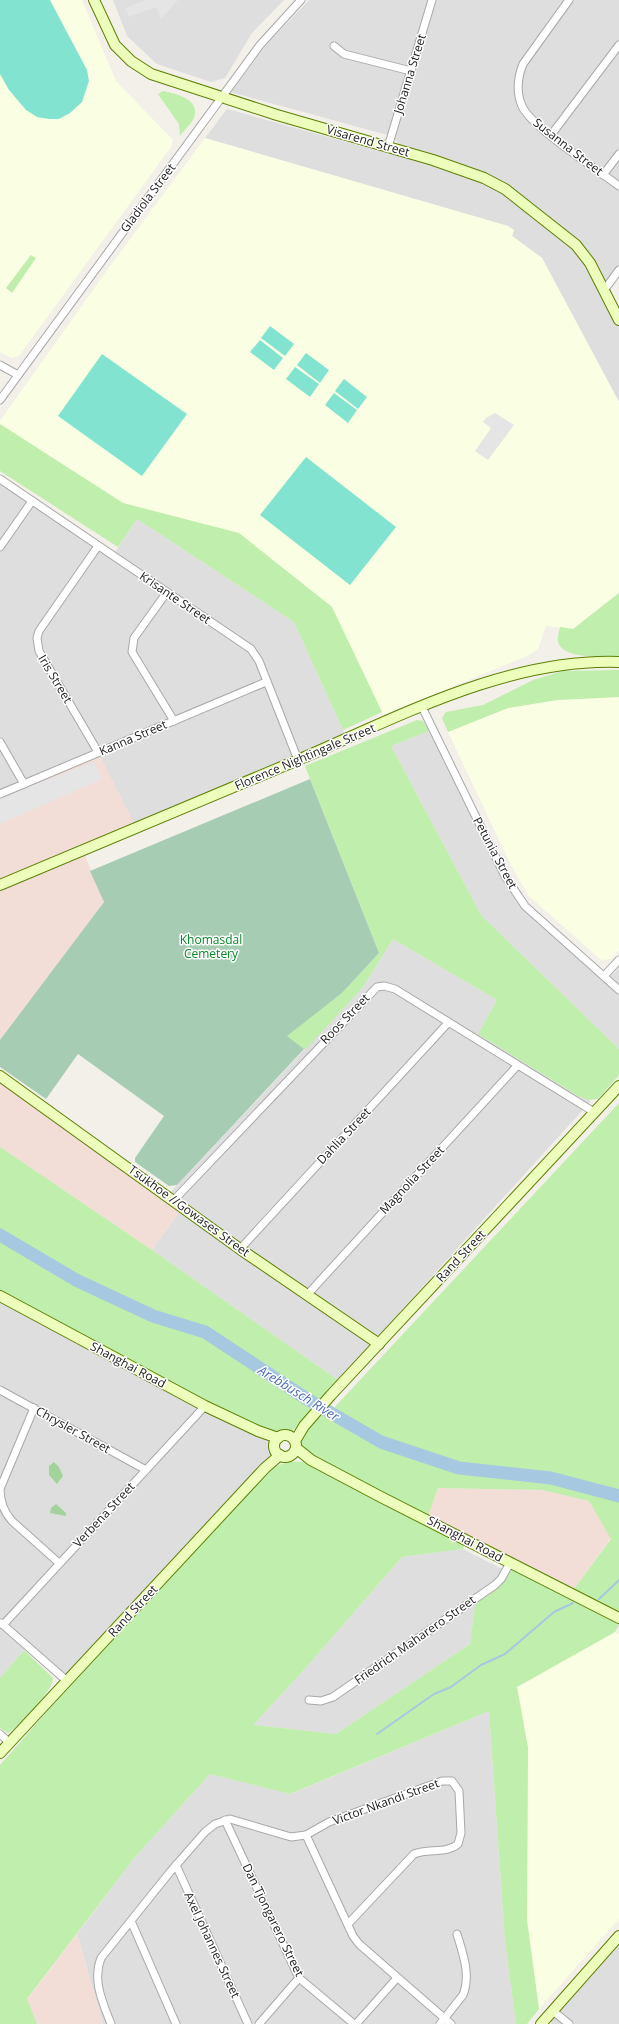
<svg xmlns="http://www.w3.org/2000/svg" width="619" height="2024" viewBox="0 0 619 2024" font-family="'Open Sans',sans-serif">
	<rect width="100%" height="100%" fill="#f2f0e8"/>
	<g fill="#dfdede">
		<polygon points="113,0 284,0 252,33 225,78 211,82 157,64 127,36"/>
		<polygon points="309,0 619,0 619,270 605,289 619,320 619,402 542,258 512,236 514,230 508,226 205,138 227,109 386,153 408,153 391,136 230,92 267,44"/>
		<polygon points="0,479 113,555 137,519 294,622 347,739 137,829 0,794"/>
		<polygon points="429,731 505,883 521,907 605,982 619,968 619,1049 481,915 391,746"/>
		<polygon points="393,939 497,1000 478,1034 578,1096 591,1101 338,1380 152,1250 181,1210 165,1198 363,987"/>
		<polygon points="0,1296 258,1431 275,1446 275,1450 265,1468 66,1675 30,1643 0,1678"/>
		<polygon points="463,1549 506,1571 476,1598 470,1644 336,1734 253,1725 302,1672 402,1557"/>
		<polygon points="489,1711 505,1941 516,2024 103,2024 77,1934 135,1857 210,1774 291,1794"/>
		<polygon points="619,1936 619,2024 551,2024 553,2011"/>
	</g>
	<g fill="#f3ddd7">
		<polygon points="98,752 137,829 83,851 104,902 0,1040 0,794"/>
		<polygon points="0,1083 181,1210 152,1250 0,1147"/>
		<polygon points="438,1488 542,1490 589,1501 611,1538 571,1593 427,1519"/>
		<polygon points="77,1934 103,2024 37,2024 27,2000"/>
	</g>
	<g fill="#faffe3">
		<polygon points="0,0 82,0 116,81 173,140 171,147 19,356 12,358 0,352"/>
		<polygon points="205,138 508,226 514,230 512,236 542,258 619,402 619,593 573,629 546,626 538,649 527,656 383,715 332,607 239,534 123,503 0,424 0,421 105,273"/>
		<polygon points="619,697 619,950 611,959 601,960 528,895 511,865 448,732 508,708 557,700"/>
		<polygon points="615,1632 619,1634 619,1919 539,2009 527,1920 528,1748 517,1687"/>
	</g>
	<g fill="#c0eeac">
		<path d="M 163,91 C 176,94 201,99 194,118 C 191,124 184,130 180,136 L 179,124 L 158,94 Z"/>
		<polygon points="31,255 36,258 12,293 6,288"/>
		<polygon points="0,424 123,503 239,533 332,607 382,712 343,730 294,622 137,519 118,547 3,473 0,471"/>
		<path d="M 619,593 L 619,657 C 605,656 563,660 558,642 C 557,638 559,632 560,627 L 573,629 Z"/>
		<polygon points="619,670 619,697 557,700 508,708 448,732 442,718 446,712 483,705 533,680 563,671"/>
		<polygon points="417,720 423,721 429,731 391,746 481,915 619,1049 619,1075 598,1099 588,1100 578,1096 478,1034 497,1000 393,939 363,987 307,1048 304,1049 286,1036 342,993 379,953 305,766"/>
		<path d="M 619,1103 L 619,1495 L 551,1478 L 619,1496 L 619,1625 L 615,1632 L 517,1687 L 528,1748 L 527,1920 L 539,2009 L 527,2024 L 516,2024 L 505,1941 L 489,1711 L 290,1794 L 210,1774 L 135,1857 L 27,1999 L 37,2024 L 0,2024 L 0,1765 L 51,1707 L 269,1471 C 282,1462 294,1459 310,1464 L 464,1544 L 463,1549 L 402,1557 L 302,1672 L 253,1725 L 336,1734 L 470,1644 L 476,1598 L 495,1585 L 510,1563 L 571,1593 L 611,1539 L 589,1501 L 542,1490 L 438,1488 L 427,1519 L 296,1448 L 321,1407 L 381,1442 L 459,1468 L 541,1477 L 459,1467 L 380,1439 L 331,1411 Z"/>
		<polygon points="0,1147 152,1250 338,1380 288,1436 278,1438 0,1296"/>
		<path d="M 24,1650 L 53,1678 C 55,1689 18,1726 8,1733 L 0,1728 L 0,1678 Z"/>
	</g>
	<g fill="#a1d39a">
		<polygon points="54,1462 59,1467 63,1476 57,1484 49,1475 49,1466"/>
		<polygon points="56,1504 66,1513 66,1516 50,1513 51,1508"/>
	</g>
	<polygon fill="#a7ccb4" points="310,779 379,953 342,993 287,1036 304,1049 177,1185 169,1186 135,1162 135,1158 164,1116 78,1054 46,1099 0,1067 0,1040 104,902 90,871"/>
	<g fill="#82e4d0">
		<polygon points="0,0 50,0 87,70 89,81 82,102 70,113 59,119 49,119 37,117 26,110 9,90 0,74"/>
		<polygon points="270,326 294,344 285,356 261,338"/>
		<polygon points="260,340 283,358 274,370 250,352"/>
		<polygon points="306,353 329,370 320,383 297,365"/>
		<polygon points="102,354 187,414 142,476 58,416"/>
		<polygon points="295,367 319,384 310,397 286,379"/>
		<polygon points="344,379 367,397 358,409 335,391"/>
		<polygon points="334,393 357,410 348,423 325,405"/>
		<polygon points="306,457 396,527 350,585 260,515"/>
	</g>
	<g fill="#e5e5e5">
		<polygon points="146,0 178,0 161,19 156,7 129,17 125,8"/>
		<polygon points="495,413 514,425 488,460 475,451 491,428 483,422 486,418"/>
		<polygon points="94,762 102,779 0,824 0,798"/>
	</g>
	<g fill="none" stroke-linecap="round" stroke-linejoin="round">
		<g stroke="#a6c9e1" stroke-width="2">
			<polyline points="599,1599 619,1580"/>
			<polyline points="377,1734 434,1694 451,1687 481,1665 505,1654 554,1612 573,1603"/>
		</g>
		<polyline stroke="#a6c9e1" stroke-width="13" points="0,1235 76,1280 153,1316 205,1332 307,1399 381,1442 459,1468 551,1478 619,1496"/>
		<g stroke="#a8a8a8" stroke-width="9">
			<g id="street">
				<path d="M 569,0 L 523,64 C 517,79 516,92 522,106 C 531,127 598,170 619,186"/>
				<polyline points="334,46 344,54 411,71"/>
				<polyline points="551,135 619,45"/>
				<polyline points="388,147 432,0"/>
				<polyline points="603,175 619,154"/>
				<polyline points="605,289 619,270"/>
				<polyline points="0,365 18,375"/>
				<polyline points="0,400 260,45 301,0"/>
				<polyline points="0,479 251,649 259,661 298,760"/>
				<polyline points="0,547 32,501"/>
				<polyline points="167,592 134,638 132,652 174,721"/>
				<polyline points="422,707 505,876 525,906 619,990"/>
				<polyline points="0,742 24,784"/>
				<polyline points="98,752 39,651 37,638 39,631 98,546"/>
				<polyline points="0,794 266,682"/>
				<polyline points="604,976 619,960"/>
				<polyline points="173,1201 377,987 384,986 395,989 594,1112"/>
				<polyline points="240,1249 448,1023"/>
				<polyline points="307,1295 517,1066"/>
				<polyline points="0,1390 146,1470"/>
				<path d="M 34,1408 L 0,1489 C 0,1501 3,1511 12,1521 L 59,1563"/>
				<polyline points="1,1623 67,1681"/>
				<polyline points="3,1625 205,1406"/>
				<polyline points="309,1700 321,1701 333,1697 495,1585 501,1579 510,1563"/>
				<polyline points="0,1734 10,1743"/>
				<polyline points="225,1820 299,1978 354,2024"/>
				<path d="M 306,1835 L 329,1822 L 442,1781 L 452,1781 L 459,1791 L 461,1833 L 458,1844 C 447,1854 428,1848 414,1854 L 348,1924"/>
				<polyline points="176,1865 248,2024"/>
				<polyline points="131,1921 176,2024"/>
				<polyline points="553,2011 569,2024"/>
				<path d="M 111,2024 C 103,2003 92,1981 101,1958 L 170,1872 L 205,1832 L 215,1824 L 230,1819 L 291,1837 L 306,1835 L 353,1936 L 359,1944 L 451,2024"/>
				<polyline points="259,2024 299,1978"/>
				<polyline points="356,2024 397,1978"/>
				<path d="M 440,2024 L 463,1995 C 471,1975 463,1954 457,1934"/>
			</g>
		</g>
		<g stroke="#5b8000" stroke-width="12">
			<g id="secondary">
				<polyline points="94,0 115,45 131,61 151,74 277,115 433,160 484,178 505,189 576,245 590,263 619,320"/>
				<path d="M 0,885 C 100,844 199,802 298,760 C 398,717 508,658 619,662"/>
				<polyline points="0,1076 240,1249 379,1344"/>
				<polyline points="0,1296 205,1406 258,1431 278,1438"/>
				<circle cx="285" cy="1446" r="11"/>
				<polyline points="295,1441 304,1426 331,1395 619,1086"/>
				<polyline points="296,1448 311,1460 381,1497 619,1618"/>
				<polyline points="0,1753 265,1468 280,1455"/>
				<polyline points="541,2024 619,1936"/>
			</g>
		</g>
		<use href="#street" stroke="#fff" stroke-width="7"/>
		<use href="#secondary" stroke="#edfdbb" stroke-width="10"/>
	</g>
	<g text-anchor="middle" stroke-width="3" stroke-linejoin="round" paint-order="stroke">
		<g font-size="12" fill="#212121" stroke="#fff">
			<text transform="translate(410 74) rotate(-73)" y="4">Johanna Street</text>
			<text transform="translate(368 141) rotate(16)" y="4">Visarend Street</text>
			<text transform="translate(568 147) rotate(38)" y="4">Susanna Street</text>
			<text transform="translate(148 198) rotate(-53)" y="4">Gladiola Street</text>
			<text transform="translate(175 598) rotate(34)" y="4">Krisante Street</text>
			<text transform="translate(55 679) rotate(59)" y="4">Iris Street</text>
			<text transform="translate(133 738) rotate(-23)" y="4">Kanna Street</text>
			<text transform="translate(305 757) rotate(-23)" y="4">Florence Nightingale Street</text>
			<text transform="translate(495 853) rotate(62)" y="4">Petunia Street</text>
			<text transform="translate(345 1019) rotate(-46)" y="4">Roos Street</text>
			<text transform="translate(344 1136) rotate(-47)" y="4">Dahlia Street</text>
			<text transform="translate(412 1180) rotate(-47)" y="4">Magnolia Street</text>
			<text transform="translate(189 1211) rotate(36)" y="4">Tsukhoe //Gowases Street</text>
			<text transform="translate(461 1256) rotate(-47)" y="4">Rand Street</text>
			<text transform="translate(128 1365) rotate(28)" y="4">Shanghai Road</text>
			<text transform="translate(73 1430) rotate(29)" y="4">Chrysler Street</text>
			<text transform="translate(104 1515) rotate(-47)" y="4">Verbena Street</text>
			<text transform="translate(465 1539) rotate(28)" y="4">Shanghai Road</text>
			<text transform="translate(133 1611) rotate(-47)" y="4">Rand Street</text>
			<text transform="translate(415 1640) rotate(-35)" y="4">Friedrich Maharero Street</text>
			<text transform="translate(386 1802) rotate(-20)" y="4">Victor Nkandi Street</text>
			<text transform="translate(273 1920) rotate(64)" y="4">Dan Tjongarero Street</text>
			<text transform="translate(212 1945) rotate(65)" y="4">Axel Johannes Street</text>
		</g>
		<g font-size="12" fill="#068829" stroke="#fff">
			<text x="211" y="944">Khomasdal<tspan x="211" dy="14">Cemetery</tspan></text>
		</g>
		<g font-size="13" font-style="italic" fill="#476bb7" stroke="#fff">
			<text transform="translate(299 1393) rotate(32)" y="5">Arebbusch River</text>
		</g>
	</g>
</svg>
